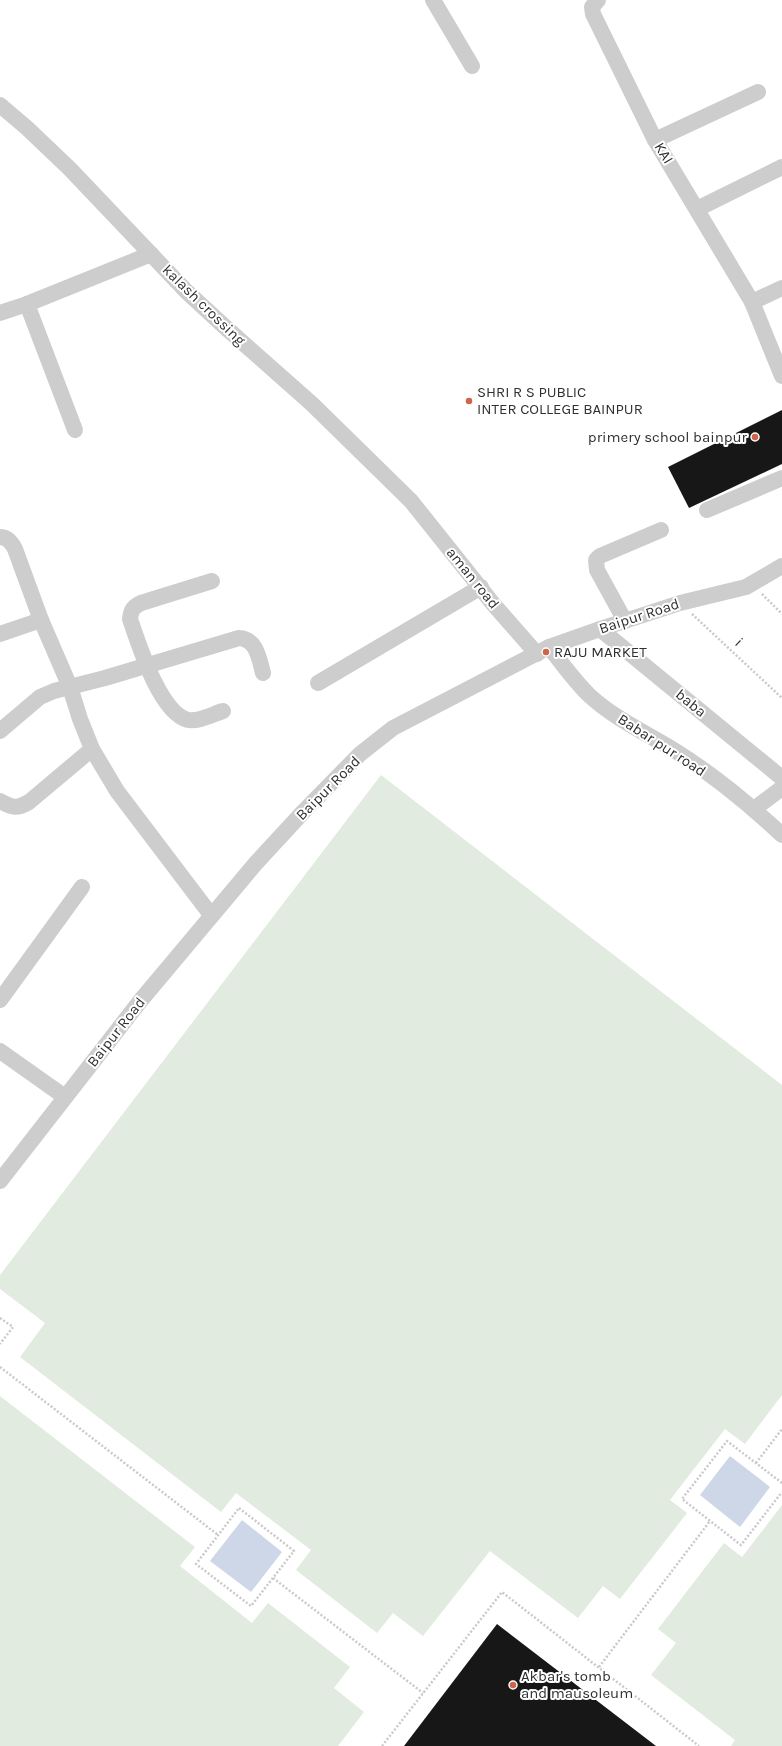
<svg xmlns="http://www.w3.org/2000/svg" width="782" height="1746" viewBox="0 0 782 1746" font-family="Karla,sans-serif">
	<rect width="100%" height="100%" fill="#fff"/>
	<g fill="#e2ebdf">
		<polygon points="381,775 782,1085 782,1395 745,1444 725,1429 670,1500 687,1513 620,1599 603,1586 578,1618 490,1551 423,1636 393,1613 377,1633 296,1570 311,1550 236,1493 221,1512 20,1357 45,1323 0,1289 0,1275"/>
		<polygon points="0,1396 195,1547 180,1566 252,1623 268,1603 350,1667 334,1688 364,1712 338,1746 0,1746"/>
		<polygon points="782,1505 782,1746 731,1746 735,1740 651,1675 676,1643 658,1629 724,1543 742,1557"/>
	</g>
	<g fill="#ced7e8">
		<polygon points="730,1456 770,1487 740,1527 700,1495"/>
		<polygon points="242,1520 282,1552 251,1592 210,1561"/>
	</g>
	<g fill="#171717">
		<polygon points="782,410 782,464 689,508 668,467"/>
		<polygon points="497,1624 656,1746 404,1746"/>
	</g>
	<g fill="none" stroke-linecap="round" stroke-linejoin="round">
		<g stroke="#cacaca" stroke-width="2.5" stroke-dasharray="2 2" stroke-linecap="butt">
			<polyline points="762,594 782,614"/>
			<polyline points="692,614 782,698"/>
			<polyline points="0,1318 13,1327 0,1344"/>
			<polyline points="0,1367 218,1535"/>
			<polyline points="756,1463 782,1429"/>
			<polyline points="782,1483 727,1441 682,1499 741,1545 782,1492"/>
			<polygon points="239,1508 294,1551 251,1606 196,1564"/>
			<polyline points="273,1578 423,1693"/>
			<polyline points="599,1667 710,1521"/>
			<polyline points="382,1746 502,1592 699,1746"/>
		</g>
		<g stroke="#cdcdcd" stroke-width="16">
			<polyline points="433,0 472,66"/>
			<polyline points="598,0 592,7 593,14 655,140 752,302 782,376"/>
			<polyline points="0,105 27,128 70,169 186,291 225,327 312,404 411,501 494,605 537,654"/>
			<polyline points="655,140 758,92"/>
			<polyline points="697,209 782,167"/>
			<polyline points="752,302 782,288"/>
			<polyline points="27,304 75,430"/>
			<polyline points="0,313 27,304 151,254"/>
			<polyline points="707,510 782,478"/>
			<path d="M 0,537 C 7,537 12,543 15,549 L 41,620 L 70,687 L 80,719 L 92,749 L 117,791 L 211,915"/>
			<path d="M 212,581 L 141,603 C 133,607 131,610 130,619 C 139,645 160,713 188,720 C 199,722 213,714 223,711"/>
			<polyline points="625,621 597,570 596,560 600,556 661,530"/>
			<polyline points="600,629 782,778"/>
			<polyline points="0,634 41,620"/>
			<path d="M 549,647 C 562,663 575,682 590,696 C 615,719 648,734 677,752 C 715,776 750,805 782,835"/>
			<polyline points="318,683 481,587"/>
			<path d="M 0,731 L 40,697 L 54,691 L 105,678 L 239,638 C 257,639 259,659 263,673"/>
			<path d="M 0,801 C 13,808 17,809 29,802 L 92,749"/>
			<polyline points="754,809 782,788"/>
			<polyline points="0,1000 82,887"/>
			<polyline points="0,1051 65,1097"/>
			<polyline points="0,1181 141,1000 256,863 304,811 360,754 393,728 549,647 600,629 680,603 746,587 782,566"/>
		</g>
	</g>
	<g fill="#cf6449" stroke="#fff" stroke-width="1.5">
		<circle cx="469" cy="401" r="4"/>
		<circle cx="755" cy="437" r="4"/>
		<circle cx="546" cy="652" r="4"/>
		<circle cx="513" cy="1685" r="4"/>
	</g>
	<g text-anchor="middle" stroke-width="4" stroke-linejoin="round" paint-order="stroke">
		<g font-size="15" fill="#303030" stroke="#fff">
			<text transform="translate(664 153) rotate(59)" y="5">KAI</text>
			<text transform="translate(204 305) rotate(44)" y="5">kalash crossing</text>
			<text transform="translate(473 578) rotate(51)" y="5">aman road</text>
			<text transform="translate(639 616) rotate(-18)" y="5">Baipur Road</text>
			<text transform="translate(739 642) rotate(43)" y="5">i</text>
			<text transform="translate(691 703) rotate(39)" y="5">baba</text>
			<text transform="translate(662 745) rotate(33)" y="5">Babar pur road</text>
			<text transform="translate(328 788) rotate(-45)" y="5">Baipur Road</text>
			<text transform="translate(116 1032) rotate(-52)" y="5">Baipur Road</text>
		</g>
		<g font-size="15" fill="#303030" stroke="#fff" text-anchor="start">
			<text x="477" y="397">SHRI R S PUBLIC<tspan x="477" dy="17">INTER COLLEGE BAINPUR</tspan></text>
			<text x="747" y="442" text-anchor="end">primery school bainpur</text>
			<text x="554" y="657">RAJU MARKET</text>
			<text x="521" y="1681">Akbar's tomb<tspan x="521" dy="17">and mausoleum</tspan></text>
		</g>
	</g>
</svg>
